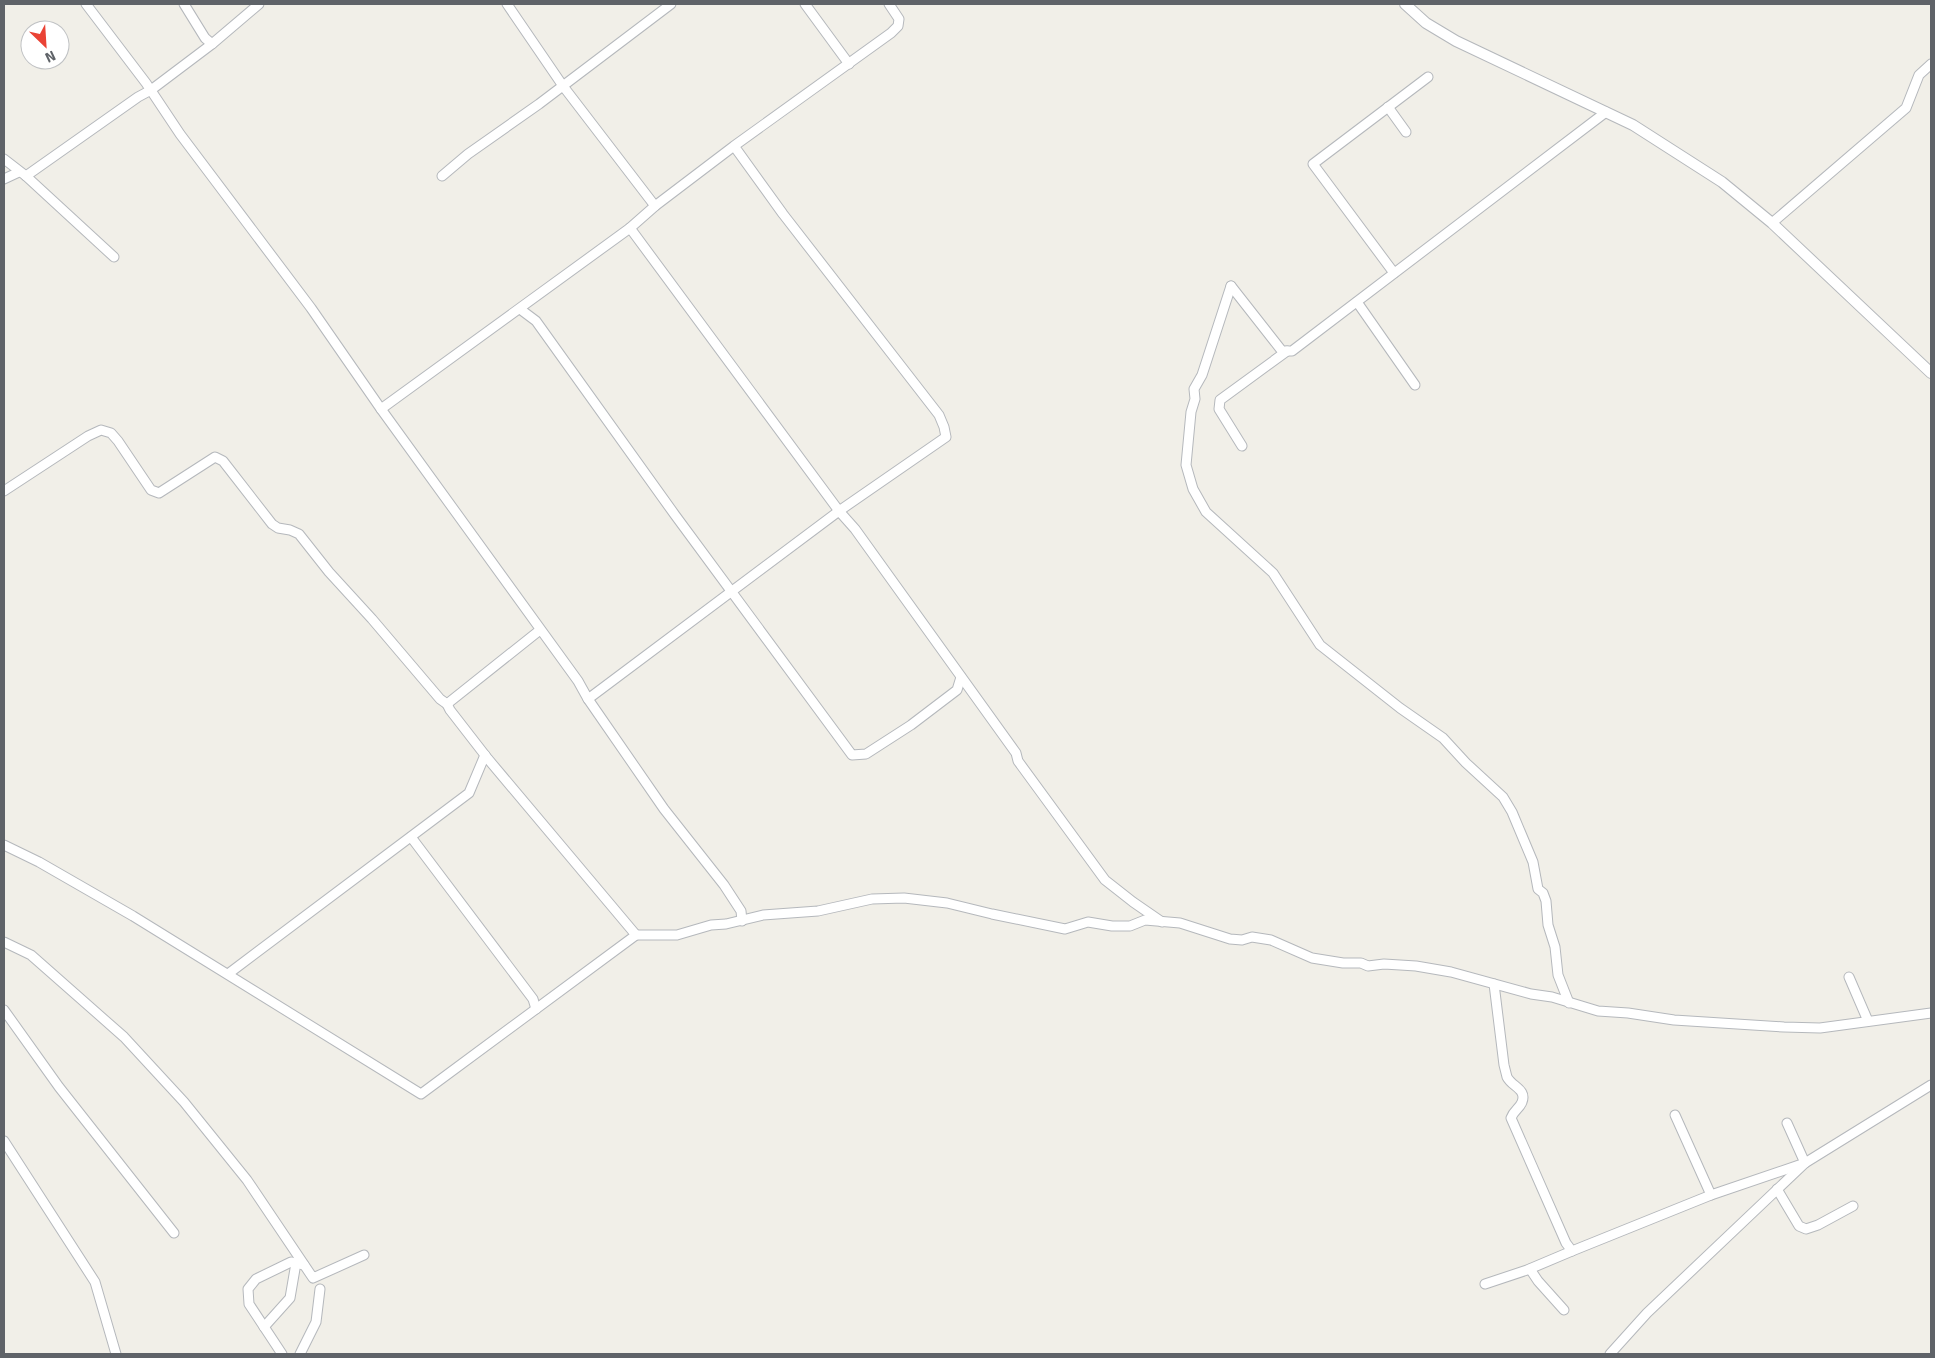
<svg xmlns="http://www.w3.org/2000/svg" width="1935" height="1358" viewBox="0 0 1935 1358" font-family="Signika,sans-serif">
	<rect width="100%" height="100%" fill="#f1efe8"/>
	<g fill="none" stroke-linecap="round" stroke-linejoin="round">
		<g stroke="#b5b8bc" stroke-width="11">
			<g id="minor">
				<polyline points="86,4 146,83 180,134 311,308 381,409 578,681 588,699 839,511 855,529 1016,753 1018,761 1105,880 1133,902 1162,922"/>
				<polyline points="184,4 205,38 212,44"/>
				<polyline points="507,4 563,86 655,206"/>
				<polyline points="805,4 849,64"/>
				<polyline points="1388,107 1406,132"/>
				<polyline points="734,146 783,214 939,415 944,427 946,437 839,511 630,228 655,206 734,146 891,33 898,26 899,19 889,4"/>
				<polyline points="4,159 26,176 114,257"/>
				<polyline points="26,176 138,97 151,90 212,44 259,4"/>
				<polyline points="442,176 468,154 539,104 671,4"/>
				<polyline points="4,179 19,172"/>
				<polyline points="1772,223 1906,108 1919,75 1931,64"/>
				<polyline points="1394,273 1313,164 1428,77"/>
				<polyline points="1231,286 1202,375 1194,389 1195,399 1191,412 1186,465 1193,489 1206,512 1273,573 1320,645 1400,708 1443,738 1466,763 1503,797 1512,812 1533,862 1538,889 1543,893 1546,901 1548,925 1555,947 1558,975 1569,1003"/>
				<polyline points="1231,286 1282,351 1292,351 1606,112"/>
				<polyline points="1357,302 1415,385"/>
				<polyline points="520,309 536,321 675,515 852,755 866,754 911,725 957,690 961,677"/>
				<polyline points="381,409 630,228"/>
				<polyline points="1242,446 1219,409 1220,400 1287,351"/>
				<polyline points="4,491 88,436 101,430 111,433 118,441 151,490 159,493 215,457 223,461 272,524 278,528 290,530 299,534 329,572 372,619 440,699 447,704 540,630"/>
				<polyline points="588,699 664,809 724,885 741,911 742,921"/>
				<polyline points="411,837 533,999 536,1009"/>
				<polyline points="4,845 39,862 133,916 421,1094 636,935 488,759 450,710 447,704"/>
				<polyline points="636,935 677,935 711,925 726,924 763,915 818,911 872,899 904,898 947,903 992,914 1065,929 1088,922 1112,926 1130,926 1145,920 1180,923 1230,939 1242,940 1252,937 1271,940 1312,958 1343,963 1361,963 1368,966 1384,964 1416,966 1451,972 1531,994 1552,997 1598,1011 1628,1013 1674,1020 1784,1027 1820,1028 1931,1013"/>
				<polyline points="4,942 31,955 124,1037 184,1102 247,1180 313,1278 364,1255"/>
				<polyline points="228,974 469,793 485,755"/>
				<polyline points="1849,977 1868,1021"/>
				<path d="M 1494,984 L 1504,1065 C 1505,1069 1506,1073 1507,1077 C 1512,1087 1527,1089 1522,1102 C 1520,1108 1514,1110 1511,1118 L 1566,1243 L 1572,1251 L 1711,1195 L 1805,1163 L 1787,1123"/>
				<polyline points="4,1010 59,1087 174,1233"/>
				<polyline points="1675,1115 1711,1195"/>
				<polyline points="4,1141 95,1282 116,1354"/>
				<polyline points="1777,1189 1799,1226 1806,1229 1818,1225 1853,1206"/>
				<polyline points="1530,1269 1538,1281 1564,1310"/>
				<polyline points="1485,1284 1527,1270 1572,1251"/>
				<polyline points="264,1327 290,1298 296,1263"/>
				<polyline points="282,1354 249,1304 248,1289 256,1279 291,1262 304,1265"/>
				<polyline points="300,1354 316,1322 320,1289"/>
				<polyline points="1610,1354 1647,1313 1805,1163 1931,1085"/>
			</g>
		</g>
		<g stroke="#b5b8bc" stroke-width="12">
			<polyline id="tertiary" points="1405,4 1426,23 1456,41 1633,125 1722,182 1772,223 1931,373"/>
		</g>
		<use href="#minor" stroke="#fff" stroke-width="9"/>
		<use href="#tertiary" stroke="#fff" stroke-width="10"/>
	</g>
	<rect width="1935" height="1358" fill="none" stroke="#5f6368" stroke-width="10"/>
	<g transform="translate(45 45) rotate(155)"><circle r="24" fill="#ffffff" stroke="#bfc1c3"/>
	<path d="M0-4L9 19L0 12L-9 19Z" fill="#ea4335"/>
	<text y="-8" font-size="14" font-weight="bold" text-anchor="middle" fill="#5f6368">N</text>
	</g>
</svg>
